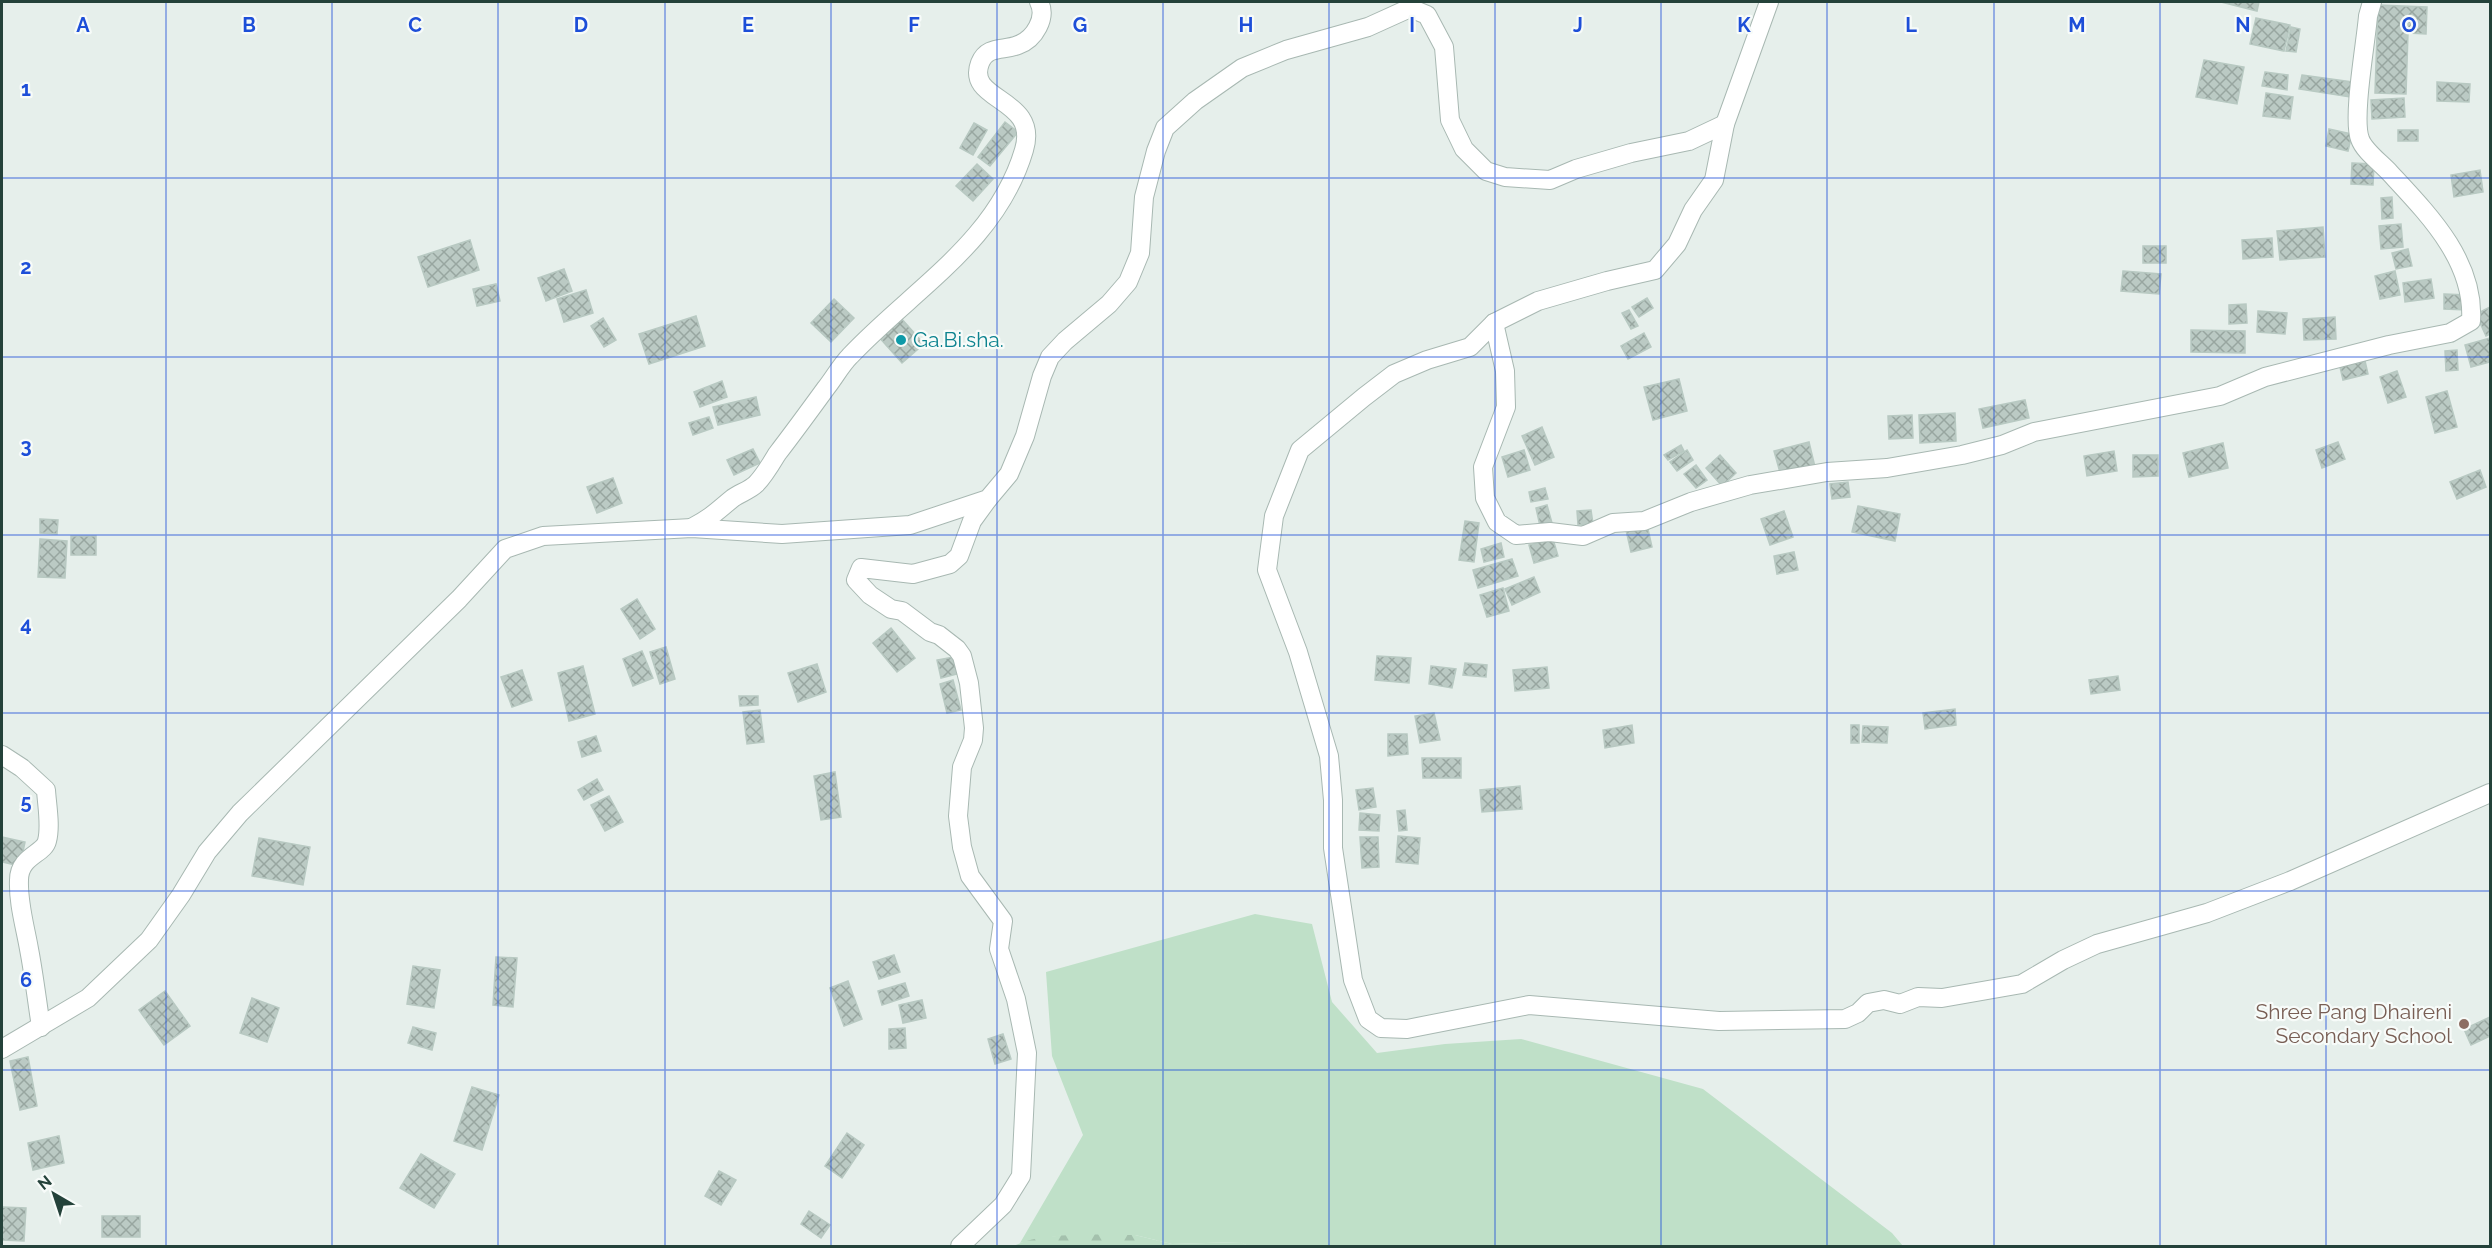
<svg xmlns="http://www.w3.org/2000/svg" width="2492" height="1248" viewBox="0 0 2492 1248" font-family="Raleway,sans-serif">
	<defs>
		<pattern id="forest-firs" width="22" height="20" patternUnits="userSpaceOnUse" patternTransform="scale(1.5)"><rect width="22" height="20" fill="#bfe0c8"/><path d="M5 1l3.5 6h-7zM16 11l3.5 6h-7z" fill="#a4c1ad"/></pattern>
		<pattern id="building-cross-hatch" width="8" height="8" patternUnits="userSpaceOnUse" patternTransform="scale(1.5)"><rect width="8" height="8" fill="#bbcac4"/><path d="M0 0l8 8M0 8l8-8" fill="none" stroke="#98a6a0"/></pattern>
	</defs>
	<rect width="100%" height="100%" fill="#e6efeb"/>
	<polygon fill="#bfe0c8" points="1255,914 1312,924 1332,1002 1377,1053 1445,1044 1521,1039 1703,1089 1892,1233 1903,1246 1248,1246 1240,1242 1172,1244 1135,1235 1057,1236 1020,1243 1083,1135 1052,1056 1046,972"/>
	<path fill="url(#forest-firs)" d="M 1135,1235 L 1172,1244 L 1241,1242 L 1248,1246 L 1014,1246 C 1042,1231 1102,1235 1135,1235 Z"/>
	<g fill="url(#building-cross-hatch)" stroke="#b8c9c2" stroke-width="1.5">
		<polygon points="2221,2 2259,2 2257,11"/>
		<polygon points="2378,5 2427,7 2426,34 2408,33 2406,94 2375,93"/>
		<polygon points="2256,18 2290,25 2284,51 2250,44"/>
		<polygon points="2291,27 2300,29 2296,52 2286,51"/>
		<polygon points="2204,60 2244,67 2237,104 2196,97"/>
		<polygon points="2265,72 2288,75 2287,90 2262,86"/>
		<polygon points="2302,75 2352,82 2350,97 2299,89"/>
		<polygon points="2437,82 2470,84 2469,102 2437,101"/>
		<polygon points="2266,93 2293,97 2290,119 2263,116"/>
		<polygon points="2404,98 2405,117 2372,119 2371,100"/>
		<polygon points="1005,122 1018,132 990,166 978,157"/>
		<polygon points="974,123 987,130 973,155 960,148"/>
		<polygon points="2329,129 2352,134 2348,151 2326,146"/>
		<rect x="2398" y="130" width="20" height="11"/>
		<polygon points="2352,163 2374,164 2373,185 2351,184"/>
		<polygon points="977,164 993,179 973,201 956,186"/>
		<polygon points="2480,170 2483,192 2454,197 2451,175"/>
		<polygon points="2392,197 2393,218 2382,219 2381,198"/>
		<polygon points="2401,224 2403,247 2381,249 2379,226"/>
		<polygon points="2323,227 2325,257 2280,260 2277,231"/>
		<polygon points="2272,238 2273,257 2243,259 2242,240"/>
		<polygon points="470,240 479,270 428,287 418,257"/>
		<rect x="2143" y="246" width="23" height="17"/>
		<polygon points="2408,249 2412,266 2396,269 2392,253"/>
		<polygon points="564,269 572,291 546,301 538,278"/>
		<polygon points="2123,271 2161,274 2159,294 2121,291"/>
		<polygon points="2395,271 2400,295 2380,299 2375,276"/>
		<polygon points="2431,279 2434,298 2405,302 2403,283"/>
		<polygon points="496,284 500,301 477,306 473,289"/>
		<polygon points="586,290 593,313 564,322 557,299"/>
		<polygon points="2444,294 2468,295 2467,310 2444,309"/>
		<polygon points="1647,298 1653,308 1639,317 1632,307"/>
		<polygon points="834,299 854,318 831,342 811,323"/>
		<polygon points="2246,304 2247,323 2229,324 2229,305"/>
		<polygon points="2490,307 2490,334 2486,336 2476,314"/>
		<polygon points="1629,310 1638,326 1631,329 1622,313"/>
		<polygon points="2258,311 2287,313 2285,334 2257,332"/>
		<polygon points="696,316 705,346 649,364 639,334"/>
		<polygon points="900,317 924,344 902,363 878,336"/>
		<polygon points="2335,317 2336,339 2304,340 2303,319"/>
		<polygon points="603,318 616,340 604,347 591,326"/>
		<polygon points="2191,330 2245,331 2245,353 2191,352"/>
		<polygon points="1644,333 1651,347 1628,359 1621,346"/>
		<polygon points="2490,338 2490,362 2471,367 2465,345"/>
		<polygon points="2457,350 2458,370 2446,371 2445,351"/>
		<polygon points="2365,361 2368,374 2343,380 2340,367"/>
		<polygon points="2397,371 2406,397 2388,403 2380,377"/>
		<polygon points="1679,379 1687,411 1653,420 1644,387"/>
		<polygon points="722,381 727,397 700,407 694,392"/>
		<polygon points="2447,391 2457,427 2435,433 2426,397"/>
		<polygon points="756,397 760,415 718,425 713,407"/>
		<polygon points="2025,400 2029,418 1983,428 1979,409"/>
		<polygon points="1955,413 1956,441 1920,443 1919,415"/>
		<polygon points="1912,415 1913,438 1889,439 1888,416"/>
		<polygon points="709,417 713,428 693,435 689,423"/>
		<polygon points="1542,427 1554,457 1535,465 1522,436"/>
		<polygon points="1809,442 1815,467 1781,476 1774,451"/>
		<polygon points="2338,442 2345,459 2322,468 2316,450"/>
		<polygon points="2223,443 2228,468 2189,477 2183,453"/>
		<polygon points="1681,445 1684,451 1668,460 1664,455"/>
		<polygon points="753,449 760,463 734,475 727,460"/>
		<polygon points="1524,450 1530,470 1508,477 1502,457"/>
		<polygon points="1687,450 1693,460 1677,471 1670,462"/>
		<polygon points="2114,451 2117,471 2087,476 2084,456"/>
		<polygon points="1720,455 1736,473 1722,486 1706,468"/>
		<polygon points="2133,455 2158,455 2158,476 2133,477"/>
		<polygon points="1696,465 1707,480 1696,488 1684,474"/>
		<polygon points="2480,470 2486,487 2457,499 2450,482"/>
		<polygon points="613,478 622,503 597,513 587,487"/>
		<polygon points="1848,482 1850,497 1832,499 1830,484"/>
		<polygon points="1545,488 1548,499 1531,502 1529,492"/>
		<polygon points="1547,505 1552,523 1540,526 1536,508"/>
		<polygon points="1858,506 1900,514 1895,541 1852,532"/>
		<polygon points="1591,510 1593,524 1578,525 1577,511"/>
		<polygon points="1784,511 1793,537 1770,545 1761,519"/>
		<polygon points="40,519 58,520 57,534 40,533"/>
		<polygon points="1465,521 1479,523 1474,562 1459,560"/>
		<polygon points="1647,525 1652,547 1631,552 1626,530"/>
		<rect x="71" y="536" width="25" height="19"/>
		<polygon points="40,539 67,541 65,578 38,577"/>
		<polygon points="1553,539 1558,556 1534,563 1529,545"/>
		<polygon points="1501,543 1504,557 1484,562 1481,549"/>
		<polygon points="1794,552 1798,570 1777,574 1774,556"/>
		<polygon points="1512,559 1518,576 1478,588 1473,570"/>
		<polygon points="1534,577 1540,592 1512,605 1505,589"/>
		<polygon points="1503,588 1509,611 1487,617 1480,595"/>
		<polygon points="637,599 655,629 640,639 621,609"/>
		<polygon points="891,628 915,658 897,672 873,643"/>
		<polygon points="666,647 675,679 660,684 650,652"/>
		<polygon points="642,651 653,678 633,686 623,659"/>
		<polygon points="1377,656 1411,658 1409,683 1375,680"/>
		<polygon points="953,657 957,674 941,678 937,660"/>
		<polygon points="1465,663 1487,665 1486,677 1463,675"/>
		<polygon points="817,664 826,692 798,702 788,673"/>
		<polygon points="583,666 595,714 569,721 558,673"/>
		<polygon points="1431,666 1456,669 1452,688 1429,684"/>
		<polygon points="1547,667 1549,688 1515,691 1513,670"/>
		<polygon points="522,670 532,700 512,707 501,677"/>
		<polygon points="2118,676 2120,690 2091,694 2089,680"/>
		<polygon points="953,680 961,710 947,713 940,684"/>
		<polygon points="739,696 758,696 758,705 740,706"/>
		<polygon points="1955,709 1956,725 1925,729 1923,713"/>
		<polygon points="760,710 764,742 747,744 743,712"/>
		<polygon points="1434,713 1440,740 1420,743 1415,716"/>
		<polygon points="1632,725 1634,743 1605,748 1603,730"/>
		<rect x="1851" y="725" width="8" height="18"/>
		<polygon points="1863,726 1888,727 1887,743 1862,742"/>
		<polygon points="1388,734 1407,734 1408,754 1388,756"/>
		<polygon points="596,736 601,751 582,757 578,742"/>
		<polygon points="1422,758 1461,758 1461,778 1423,778"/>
		<polygon points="835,772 841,817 821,820 814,776"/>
		<polygon points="597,779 603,790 584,800 578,790"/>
		<polygon points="1520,786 1522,809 1482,812 1480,790"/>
		<polygon points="1373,788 1376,807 1359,810 1356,790"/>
		<polygon points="609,796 623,822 605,831 591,805"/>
		<polygon points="1405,810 1407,830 1399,831 1397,811"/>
		<polygon points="1360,813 1380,815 1379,831 1359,830"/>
		<polygon points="1398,836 1420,838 1418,864 1396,862"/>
		<polygon points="2,837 25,842 20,866 2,862"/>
		<polygon points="1360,837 1378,837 1379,867 1362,868"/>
		<polygon points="259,838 310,847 303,885 252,876"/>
		<polygon points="894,955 900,972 879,979 873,962"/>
		<polygon points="496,957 517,958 513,1007 493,1005"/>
		<polygon points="413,966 440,970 434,1008 407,1004"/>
		<polygon points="848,981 862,1019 844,1026 830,988"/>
		<polygon points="905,983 909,996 882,1005 878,991"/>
		<polygon points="165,991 190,1026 164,1045 139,1010"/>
		<polygon points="252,998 279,1008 267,1042 240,1033"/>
		<polygon points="922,1000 926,1018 903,1023 899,1005"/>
		<polygon points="2490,1017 2490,1036 2471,1045 2464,1029"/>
		<polygon points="413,1027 436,1033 432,1050 408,1043"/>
		<polygon points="905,1028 906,1048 889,1049 889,1029"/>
		<polygon points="1003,1034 1011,1059 995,1064 988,1039"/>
		<polygon points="28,1057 37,1106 20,1110 10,1061"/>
		<polygon points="472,1087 499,1095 482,1150 454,1141"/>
		<polygon points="847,1133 864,1145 842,1178 825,1166"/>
		<polygon points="59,1136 64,1163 33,1170 28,1143"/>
		<polygon points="421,1154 455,1174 434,1208 400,1188"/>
		<polygon points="719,1171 736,1180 721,1205 705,1196"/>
		<polygon points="2,1207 26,1208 24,1241 2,1240"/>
		<polygon points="809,1211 830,1225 821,1238 801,1224"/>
		<rect x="102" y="1216" width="38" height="21"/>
	</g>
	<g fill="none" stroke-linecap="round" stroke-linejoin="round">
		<g stroke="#a8b8b2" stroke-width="20">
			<g id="street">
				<polyline points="1769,2 1725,124 1714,180 1693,210 1677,244 1655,270 1607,281 1538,301 1494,323 1470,347 1427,360 1394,374 1364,397 1300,450 1274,516 1267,570 1298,652 1329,756 1333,800 1333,848 1353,980 1368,1019 1381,1028 1407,1029 1529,1005 1719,1021 1845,1019 1858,1013 1868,1003 1884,1000 1900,1004 1918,997 1942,998 2022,984 2063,960 2097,944 2207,913 2290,881 2490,793"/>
				<path d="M 1494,323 L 1505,371 L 1506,407 L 1483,467 L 1485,498 L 1497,522 L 1516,535 L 1550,532 L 1583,536 L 1613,523 L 1644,521 L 1691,502 L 1750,485 L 1827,472 L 1887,468 L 1962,455 L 2002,445 L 2034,432 L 2220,396 L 2265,377 L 2389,345 L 2450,333 L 2471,321 C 2475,261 2428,214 2390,173 C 2381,163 2364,151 2360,139 C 2352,118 2366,42 2368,16 L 2372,2"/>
				<path d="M 693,527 C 712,517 717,511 733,498 C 740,493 750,490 756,484 C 764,476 771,464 777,454 C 794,432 810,410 826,388 C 834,378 841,365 850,356 C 912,290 997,242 1024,150 C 1040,97 965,102 980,63 C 987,45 1004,51 1018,45 C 1035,39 1047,17 1039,2"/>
				<path d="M 2,755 L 22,768 L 46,790 C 47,806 51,826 47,841 C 44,854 19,856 19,880 C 18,903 25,926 29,949 C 34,975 37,1001 41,1027"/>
				<polyline points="2,1049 88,998 149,940 181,895 207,852 240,813 459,599 505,549 543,536 692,528 782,534 910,525 988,499 1009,474 1025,436 1042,376 1050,357 1065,341 1109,304 1128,282 1140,253 1144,197 1156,151 1165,128 1195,101 1242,68 1286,50 1368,27 1410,8 1427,15 1444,47 1450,120 1464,149 1486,171 1505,177 1550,180 1576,169 1631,153 1689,141 1725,124"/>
				<polyline points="960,1246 1003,1205 1021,1176 1027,1053 1016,999 999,949 1003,921 970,876 962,847 958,816 962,767 973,740 974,728 969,683 962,656 957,649 939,635 930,632 902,611 891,609 870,595 856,580 861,568 913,574 950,564 959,556 972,521 988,499"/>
			</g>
		</g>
		<use href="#street" stroke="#fff" stroke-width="18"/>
	</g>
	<path fill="none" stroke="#1d4ed8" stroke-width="1.5" stroke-opacity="0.55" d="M 166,2 L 166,1246M 332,2 L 332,1246M 498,2 L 498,1246M 665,2 L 665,1246M 831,2 L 831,1246M 997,2 L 997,1246M 1163,2 L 1163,1246M 1329,2 L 1329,1246M 1495,2 L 1495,1246M 1661,2 L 1661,1246M 1827,2 L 1827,1246M 1994,2 L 1994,1246M 2160,2 L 2160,1246M 2326,2 L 2326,1246M 2,178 L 2490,178M 2,357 L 2490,357M 2,535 L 2490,535M 2,713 L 2490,713M 2,891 L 2490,891M 2,1070 L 2490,1070"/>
	<circle fill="#0f9aa8" stroke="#f7fbf9" stroke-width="2" cx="901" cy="340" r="6"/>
	<circle fill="#8d6e63" stroke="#f7fbf9" stroke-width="2" cx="2464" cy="1024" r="6"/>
	<g text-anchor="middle" stroke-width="4.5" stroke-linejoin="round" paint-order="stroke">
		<g font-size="21" fill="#0d838f" stroke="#f7fbf9" text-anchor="start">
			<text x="913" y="347">Ga.Bi.sha.</text>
		</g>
		<g font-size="21" fill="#785e54" stroke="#f7fbf9" text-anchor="end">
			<text x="2452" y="1019">Shree Pang Dhaireni<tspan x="2452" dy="24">Secondary School</tspan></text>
		</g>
	</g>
	<g font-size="20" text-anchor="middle" font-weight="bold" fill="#1d4ed8" stroke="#f7fbf9" stroke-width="4.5" stroke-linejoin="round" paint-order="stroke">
		<text x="83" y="32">A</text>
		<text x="249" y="32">B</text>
		<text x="415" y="32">C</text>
		<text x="581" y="32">D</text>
		<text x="748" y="32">E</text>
		<text x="914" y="32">F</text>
		<text x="1080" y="32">G</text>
		<text x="1246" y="32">H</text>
		<text x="1412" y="32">I</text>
		<text x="1578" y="32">J</text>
		<text x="1744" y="32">K</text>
		<text x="1911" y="32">L</text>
		<text x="2077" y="32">M</text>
		<text x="2243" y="32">N</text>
		<text x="2409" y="32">O</text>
		<text x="26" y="96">1</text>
		<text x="26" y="274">2</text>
		<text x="26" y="453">3</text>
		<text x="26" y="631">4</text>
		<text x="26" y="809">5</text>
		<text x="26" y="987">6</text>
	</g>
	<rect width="2492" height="1248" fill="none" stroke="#24423a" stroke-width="6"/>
	<g transform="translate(54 1194) rotate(321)" stroke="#f7fbf9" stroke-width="4.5" paint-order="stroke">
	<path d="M0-4.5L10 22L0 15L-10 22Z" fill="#24423a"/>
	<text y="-9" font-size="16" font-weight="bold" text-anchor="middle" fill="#24423a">N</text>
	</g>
</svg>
